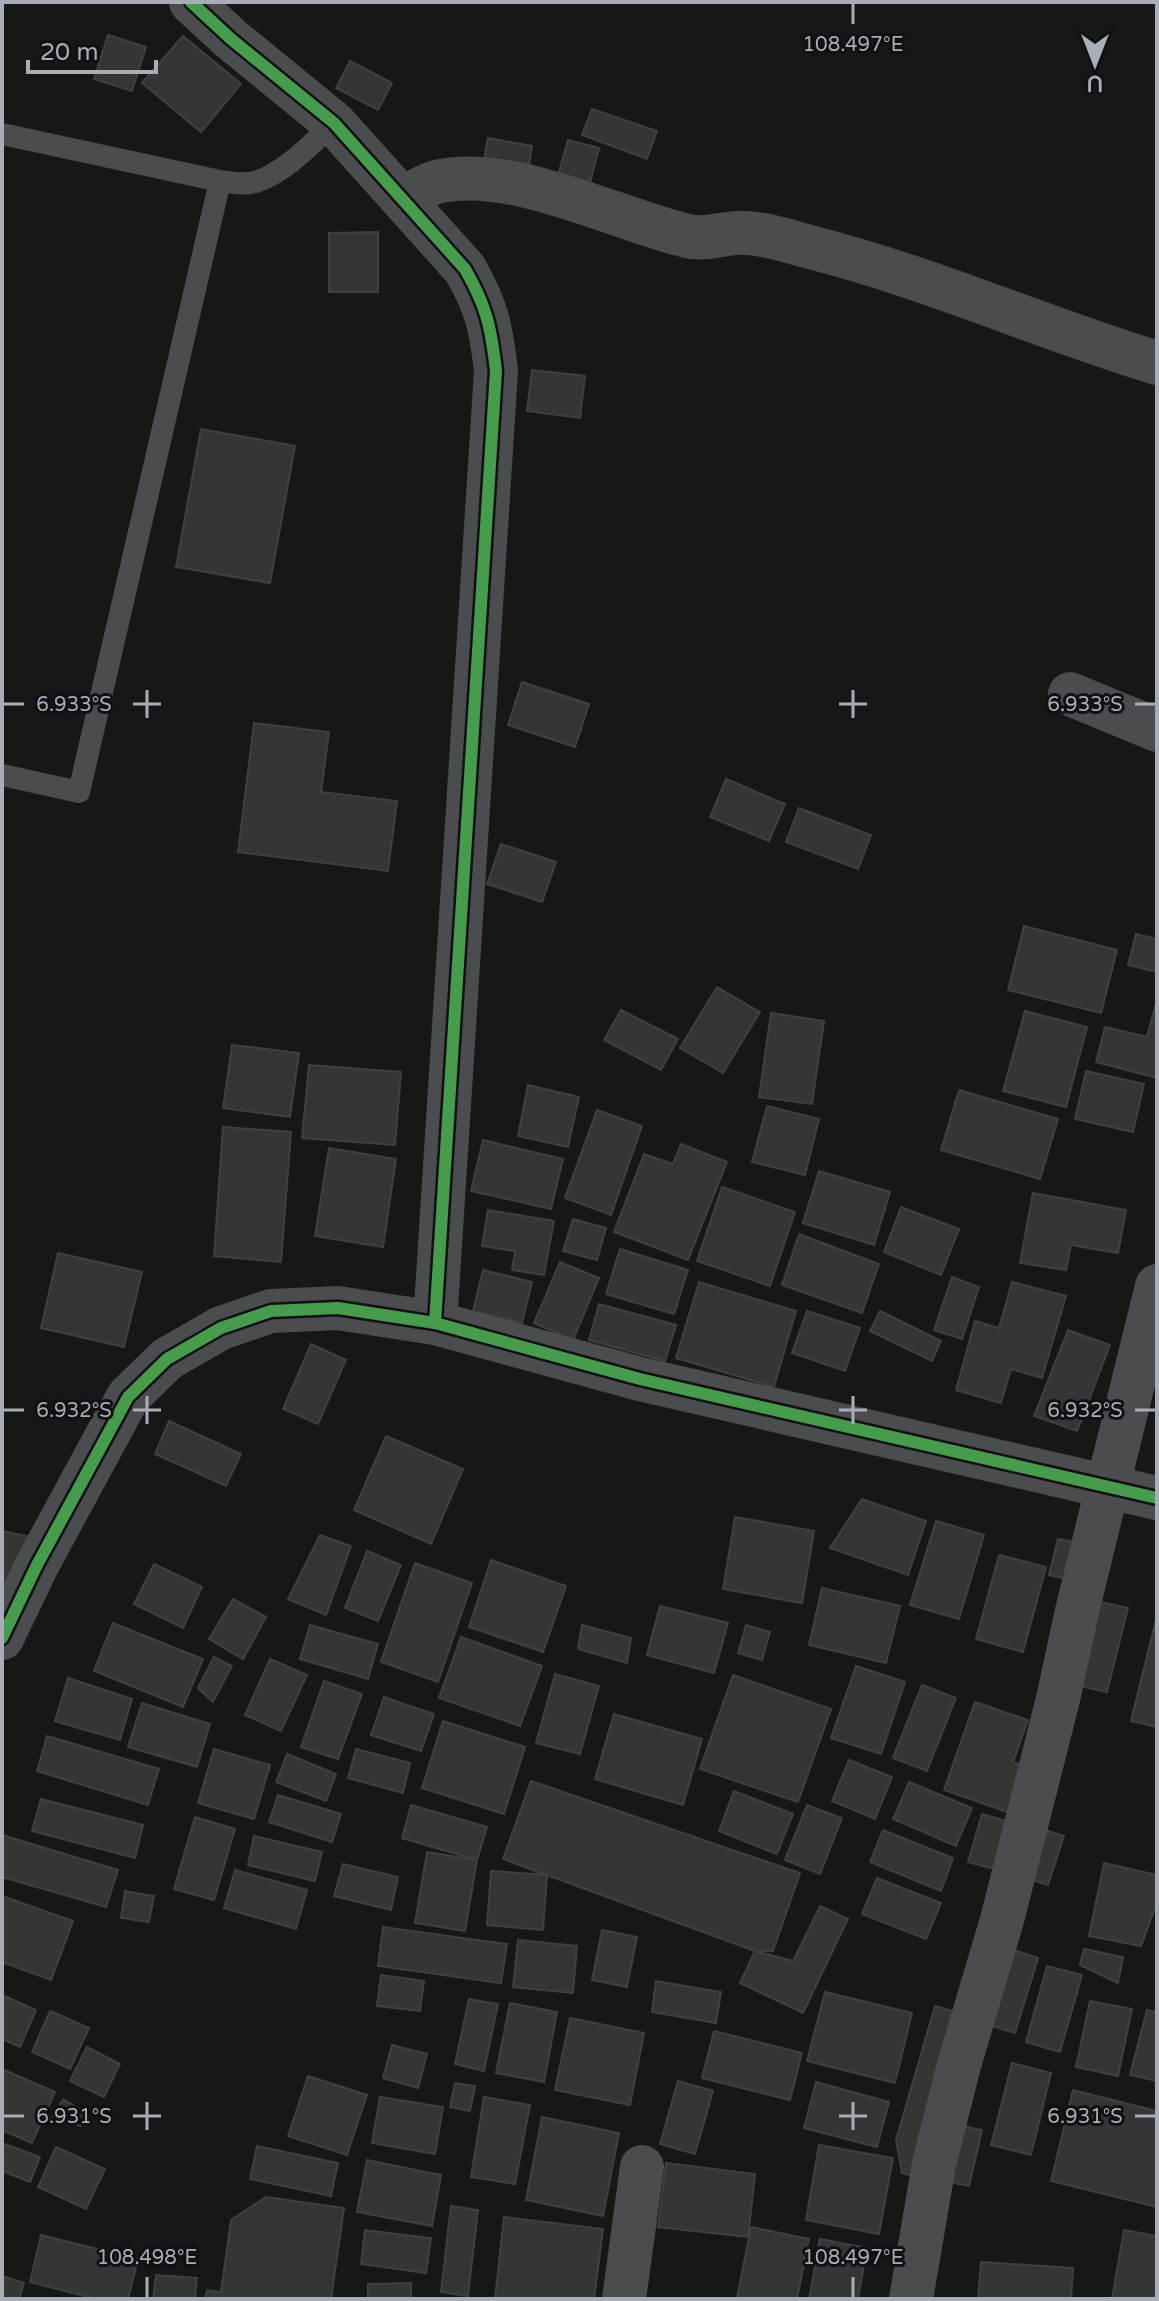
<svg xmlns="http://www.w3.org/2000/svg" width="1159" height="2301" viewBox="0 0 1159 2301" font-family="'Varela Round',sans-serif">
	<rect width="100%" height="100%" fill="#171717"/>
	<g fill="#353536" stroke="#3f4043" stroke-width="2">
		<polygon points="108,35 146,47 132,91 94,79"/>
		<polygon points="183,36 241,84 201,132 142,83"/>
		<polygon points="350,61 392,83 378,110 336,88"/>
		<polygon points="592,109 657,131 647,159 582,135"/>
		<polygon points="488,138 532,146 527,179 482,171"/>
		<polygon points="568,140 599,148 587,195 555,186"/>
		<polygon points="378,232 378,292 329,292 329,233"/>
		<polygon points="532,370 585,376 580,418 527,411"/>
		<polygon points="201,429 295,446 270,583 176,567"/>
		<polygon points="522,682 589,704 575,747 508,725"/>
		<polygon points="254,723 329,732 321,792 397,801 388,871 238,852"/>
		<polygon points="726,779 785,804 769,841 710,817"/>
		<polygon points="799,808 871,835 858,869 786,842"/>
		<polygon points="501,844 556,862 542,902 487,884"/>
		<polygon points="1024,926 1117,950 1101,1013 1008,990"/>
		<polygon points="1136,934 1157,939 1157,972 1128,965"/>
		<polygon points="717,987 760,1012 723,1073 680,1048"/>
		<polygon points="1157,1000 1157,1078 1096,1062 1105,1027 1147,1037"/>
		<polygon points="621,1010 678,1039 661,1070 604,1040"/>
		<polygon points="1025,1011 1087,1027 1066,1107 1003,1091"/>
		<polygon points="771,1013 824,1021 812,1104 759,1097"/>
		<polygon points="232,1045 299,1053 290,1117 223,1108"/>
		<polygon points="309,1065 401,1072 395,1145 302,1138"/>
		<polygon points="1086,1071 1144,1084 1133,1132 1075,1119"/>
		<polygon points="528,1085 579,1097 568,1147 518,1136"/>
		<polygon points="959,1090 1058,1119 1040,1179 941,1150"/>
		<polygon points="767,1106 819,1119 805,1175 752,1162"/>
		<polygon points="597,1110 642,1126 611,1215 565,1198"/>
		<polygon points="223,1127 291,1132 281,1262 214,1256"/>
		<polygon points="483,1140 563,1159 551,1209 471,1191"/>
		<polygon points="681,1144 727,1162 688,1260 614,1232 644,1154 673,1164"/>
		<polygon points="329,1148 396,1159 383,1247 315,1236"/>
		<polygon points="819,1171 890,1192 874,1245 803,1223"/>
		<polygon points="722,1187 795,1212 770,1286 697,1261"/>
		<polygon points="1033,1193 1126,1210 1118,1253 1071,1245 1066,1270 1020,1263"/>
		<polygon points="901,1207 959,1229 941,1275 884,1252"/>
		<polygon points="488,1210 554,1221 544,1275 512,1270 515,1251 482,1246"/>
		<polygon points="573,1219 606,1228 597,1260 563,1251"/>
		<polygon points="799,1234 879,1264 862,1313 782,1285"/>
		<polygon points="620,1249 688,1270 674,1314 606,1294"/>
		<polygon points="58,1253 142,1272 124,1347 41,1328"/>
		<polygon points="560,1262 599,1278 573,1340 534,1323"/>
		<polygon points="483,1270 532,1282 522,1323 473,1311"/>
		<polygon points="952,1277 979,1287 962,1339 934,1330"/>
		<polygon points="699,1282 796,1311 774,1387 676,1358"/>
		<polygon points="1012,1282 1066,1296 1042,1378 1011,1369 1001,1403 956,1390 975,1321 999,1328"/>
		<polygon points="599,1304 676,1325 665,1361 589,1340"/>
		<polygon points="807,1311 860,1328 845,1371 792,1353"/>
		<polygon points="880,1311 941,1341 932,1361 870,1331"/>
		<polygon points="1068,1330 1110,1345 1077,1431 1034,1416"/>
		<polygon points="311,1344 346,1360 318,1424 283,1409"/>
		<polygon points="169,1421 241,1454 226,1486 155,1454"/>
		<polygon points="386,1436 463,1469 431,1544 354,1510"/>
		<polygon points="862,1499 926,1521 908,1575 830,1548"/>
		<polygon points="735,1517 814,1531 802,1603 723,1589"/>
		<polygon points="936,1521 984,1535 959,1619 910,1605"/>
		<polygon points="2,1531 36,1538 2,1590"/>
		<polygon points="320,1535 351,1546 326,1615 288,1599"/>
		<polygon points="1058,1539 1080,1543 1071,1580 1049,1575"/>
		<polygon points="367,1551 401,1565 378,1621 345,1608"/>
		<polygon points="999,1555 1046,1567 1023,1652 976,1639"/>
		<polygon points="491,1560 566,1586 543,1652 469,1627"/>
		<polygon points="415,1563 472,1583 438,1682 381,1662"/>
		<polygon points="154,1564 202,1587 183,1628 134,1604"/>
		<polygon points="822,1588 900,1606 886,1663 809,1645"/>
		<polygon points="233,1599 266,1617 243,1659 209,1639"/>
		<polygon points="1092,1600 1128,1608 1107,1692 1071,1684"/>
		<polygon points="660,1606 728,1623 714,1673 647,1655"/>
		<polygon points="1157,1616 1157,1727 1131,1721"/>
		<polygon points="113,1623 203,1659 183,1707 94,1671"/>
		<polygon points="310,1625 378,1644 368,1679 300,1659"/>
		<polygon points="582,1625 631,1638 627,1663 578,1649"/>
		<polygon points="746,1625 770,1632 762,1660 738,1653"/>
		<polygon points="461,1637 542,1666 520,1726 439,1698"/>
		<polygon points="214,1657 232,1666 213,1702 198,1688"/>
		<polygon points="270,1659 307,1675 281,1731 245,1715"/>
		<polygon points="856,1666 905,1682 881,1754 831,1738"/>
		<polygon points="555,1674 599,1686 580,1754 536,1743"/>
		<polygon points="733,1675 831,1709 798,1802 700,1769"/>
		<polygon points="68,1678 132,1699 120,1740 55,1721"/>
		<polygon points="324,1681 362,1694 338,1759 301,1747"/>
		<polygon points="922,1685 956,1698 927,1771 893,1758"/>
		<polygon points="384,1697 434,1714 421,1751 371,1735"/>
		<polygon points="975,1702 1028,1720 1013,1762 1032,1769 1016,1815 944,1790"/>
		<polygon points="142,1703 210,1724 197,1767 128,1747"/>
		<polygon points="614,1714 702,1739 683,1805 595,1779"/>
		<polygon points="443,1721 525,1747 504,1814 422,1788"/>
		<polygon points="47,1736 159,1769 148,1805 37,1771"/>
		<polygon points="214,1749 270,1765 254,1819 198,1803"/>
		<polygon points="356,1749 410,1763 403,1793 348,1778"/>
		<polygon points="287,1754 336,1774 326,1801 276,1782"/>
		<polygon points="849,1760 892,1777 875,1819 832,1801"/>
		<polygon points="531,1781 800,1873 773,1951 755,1951 503,1859"/>
		<polygon points="909,1782 972,1808 956,1846 893,1819"/>
		<polygon points="734,1791 793,1814 777,1854 719,1831"/>
		<polygon points="278,1795 341,1814 332,1842 269,1822"/>
		<polygon points="41,1799 143,1825 135,1858 32,1831"/>
		<polygon points="411,1805 487,1827 477,1860 402,1838"/>
		<polygon points="807,1805 842,1818 820,1874 785,1860"/>
		<polygon points="982,1814 1020,1825 1006,1872 968,1862"/>
		<polygon points="195,1817 235,1829 214,1900 174,1889"/>
		<polygon points="1039,1828 1064,1836 1048,1885 1023,1877"/>
		<polygon points="883,1830 953,1858 941,1891 870,1862"/>
		<polygon points="2,1835 118,1870 106,1907 2,1877"/>
		<polygon points="254,1836 322,1852 315,1881 248,1865"/>
		<polygon points="427,1852 477,1860 465,1931 415,1923"/>
		<polygon points="1104,1863 1157,1875 1157,1902 1141,1946 1089,1936"/>
		<polygon points="343,1864 398,1877 391,1910 334,1896"/>
		<polygon points="235,1870 307,1890 296,1929 224,1908"/>
		<polygon points="491,1871 547,1875 543,1930 487,1925"/>
		<polygon points="877,1878 941,1903 926,1939 862,1914"/>
		<polygon points="125,1891 154,1896 149,1922 121,1918"/>
		<polygon points="2,1896 73,1921 51,1980 2,1962"/>
		<polygon points="820,1906 848,1919 803,2013 740,1983 755,1951 793,1961"/>
		<polygon points="383,1927 507,1944 501,1983 378,1966"/>
		<polygon points="602,1930 637,1937 627,1987 592,1980"/>
		<polygon points="518,1940 577,1946 573,1993 513,1987"/>
		<polygon points="1004,1947 1038,1958 1015,2033 982,2023"/>
		<polygon points="1084,1949 1123,1957 1118,1983 1080,1965"/>
		<polygon points="1047,1966 1082,1975 1060,2052 1026,2042"/>
		<polygon points="381,1975 424,1981 420,2011 377,2006"/>
		<polygon points="656,1981 721,1992 716,2023 652,2012"/>
		<polygon points="825,1992 912,2013 895,2083 807,2061"/>
		<polygon points="2,1995 36,2010 20,2047 2,2039"/>
		<polygon points="469,1999 498,2004 484,2071 455,2064"/>
		<polygon points="1090,2001 1132,2009 1118,2076 1076,2067"/>
		<polygon points="510,2003 557,2012 544,2082 496,2073"/>
		<polygon points="935,2006 969,2016 922,2179 902,2173 896,2140"/>
		<polygon points="1147,2010 1157,2012 1157,2081 1130,2075"/>
		<polygon points="50,2011 89,2028 70,2069 32,2052"/>
		<polygon points="570,2018 644,2033 630,2105 555,2090"/>
		<polygon points="714,2031 802,2053 790,2100 702,2078"/>
		<polygon points="392,2045 427,2054 418,2088 383,2078"/>
		<polygon points="87,2047 120,2064 104,2097 70,2081"/>
		<polygon points="1012,2063 1051,2073 1031,2155 991,2145"/>
		<polygon points="2,2069 55,2092 32,2143 2,2130"/>
		<polygon points="308,2076 367,2095 347,2155 288,2136"/>
		<polygon points="678,2081 713,2091 695,2154 660,2144"/>
		<polygon points="816,2082 889,2102 877,2147 804,2128"/>
		<polygon points="455,2083 475,2086 470,2111 450,2107"/>
		<polygon points="1073,2090 1157,2111 1157,2207 1051,2181"/>
		<polygon points="380,2097 443,2107 435,2154 372,2143"/>
		<polygon points="484,2097 530,2105 515,2184 471,2177"/>
		<polygon points="63,2099 85,2112 81,2126 52,2118"/>
		<polygon points="542,2117 619,2133 603,2216 526,2200"/>
		<polygon points="953,2124 982,2130 969,2186 940,2180"/>
		<polygon points="2,2143 40,2157 30,2182 2,2171"/>
		<polygon points="819,2145 893,2158 879,2234 806,2220"/>
		<polygon points="257,2146 338,2163 331,2196 250,2179"/>
		<polygon points="56,2147 105,2169 86,2209 38,2187"/>
		<polygon points="367,2160 441,2175 432,2226 357,2212"/>
		<polygon points="666,2163 755,2174 748,2237 658,2227"/>
		<polygon points="266,2197 344,2208 331,2299 205,2299 207,2290 221,2292 231,2220"/>
		<polygon points="451,2206 478,2210 468,2296 441,2292"/>
		<polygon points="504,2217 603,2229 594,2299 495,2299"/>
		<polygon points="751,2227 809,2239 797,2299 737,2298"/>
		<polygon points="365,2230 431,2238 426,2273 361,2264"/>
		<polygon points="1124,2230 1157,2236 1157,2299 1112,2299"/>
		<polygon points="41,2235 138,2259 128,2299 96,2299 30,2282"/>
		<polygon points="820,2239 867,2248 858,2299 809,2299"/>
		<polygon points="981,2262 1073,2268 1071,2299 978,2299"/>
		<polygon points="156,2275 197,2278 195,2299 153,2299"/>
		<polygon points="2,2276 24,2283 19,2299 2,2299"/>
		<polygon points="411,2283 411,2299 368,2299 368,2284"/>
	</g>
	<g fill="none" stroke-linecap="round" stroke-linejoin="round">
		<g stroke="#4b4c50" stroke-width="22">
			<path d="M 2,134 L 220,181 C 232,182 246,186 258,181 C 287,171 312,143 334,123"/>
			<polyline points="2,775 79,792 220,181"/>
		</g>
		<g stroke="#4b4c50" stroke-width="44">
			<path d="M 191,2 L 231,39 L 334,123 L 465,269 C 487,307 491,328 496,371 L 435,1323"/>
			<path d="M 403,199 C 414,193 428,183 441,181 C 513,166 617,219 687,236 C 708,241 727,231 747,233 C 767,234 788,241 806,246 C 926,276 1039,327 1157,363"/>
			<polyline points="1070,694 1157,730"/>
			<polyline points="2,1638 37,1565 128,1397 167,1359 221,1328 271,1311 338,1308 435,1323 640,1379 1157,1498"/>
			<polyline points="624,2299 642,2167"/>
			<polyline points="911,2299 934,2164 959,2065 1002,1920 1058,1699 1077,1611 1157,1286"/>
		</g>
		<g stroke="#111113" stroke-width="17">
			<g id="cycleway">
				<path d="M 191,2 L 231,39 L 334,123 L 465,269 C 487,307 491,328 496,371 L 435,1323"/>
				<polyline points="2,1638 37,1565 128,1397 167,1359 221,1328 271,1311 338,1308 435,1323 640,1379 1157,1498"/>
			</g>
		</g>
		<use href="#cycleway" stroke="#469c4c" stroke-width="12"/>
	</g>
	<path fill="none" stroke="#a8adb8" stroke-width="3" d="M 853,4 L 853,24M 147,690 L 147,718M 853,690 L 853,718M 4,704 L 24,704M 133,704 L 161,704M 839,704 L 867,704M 1135,704 L 1155,704M 147,1396 L 147,1424M 853,1396 L 853,1424M 4,1410 L 24,1410M 133,1410 L 161,1410M 839,1410 L 867,1410M 1135,1410 L 1155,1410M 147,2102 L 147,2130M 853,2102 L 853,2130M 4,2116 L 24,2116M 133,2116 L 161,2116M 839,2116 L 867,2116M 1135,2116 L 1155,2116M 147,2277 L 147,2297M 853,2277 L 853,2297"/>
	<g font-size="20" text-anchor="middle" fill="#a8adb8" stroke="#111113" stroke-width="6" stroke-linejoin="round" paint-order="stroke">
		<text x="853" y="51">108.497°E</text>
		<text x="1085" y="711">6.933°S</text>
		<text x="74" y="711">6.933°S</text>
		<text x="1085" y="1417">6.932°S</text>
		<text x="74" y="1417">6.932°S</text>
		<text x="1085" y="2123">6.931°S</text>
		<text x="74" y="2123">6.931°S</text>
		<text x="147" y="2264">108.498°E</text>
		<text x="853" y="2264">108.497°E</text>
	</g>
	<rect width="1159" height="2301" fill="none" stroke="#a8adb8" stroke-width="8"/>
	<g transform="translate(1095 64) rotate(180)" stroke="#111113" stroke-width="6" paint-order="stroke">
	<path d="M0-6L14 30L0 20L-14 30Z" fill="#a8adb8"/>
	<text y="-12" font-size="22" font-weight="bold" text-anchor="middle" fill="#a8adb8">U</text>
	</g>
	<path d="M28 60v12h128v-12" fill="none" stroke="#a8adb8" stroke-width="4"/>
	<text x="40" y="60" font-size="24" fill="#a8adb8" stroke="#111113" stroke-width="6" paint-order="stroke">20 m</text>
</svg>
